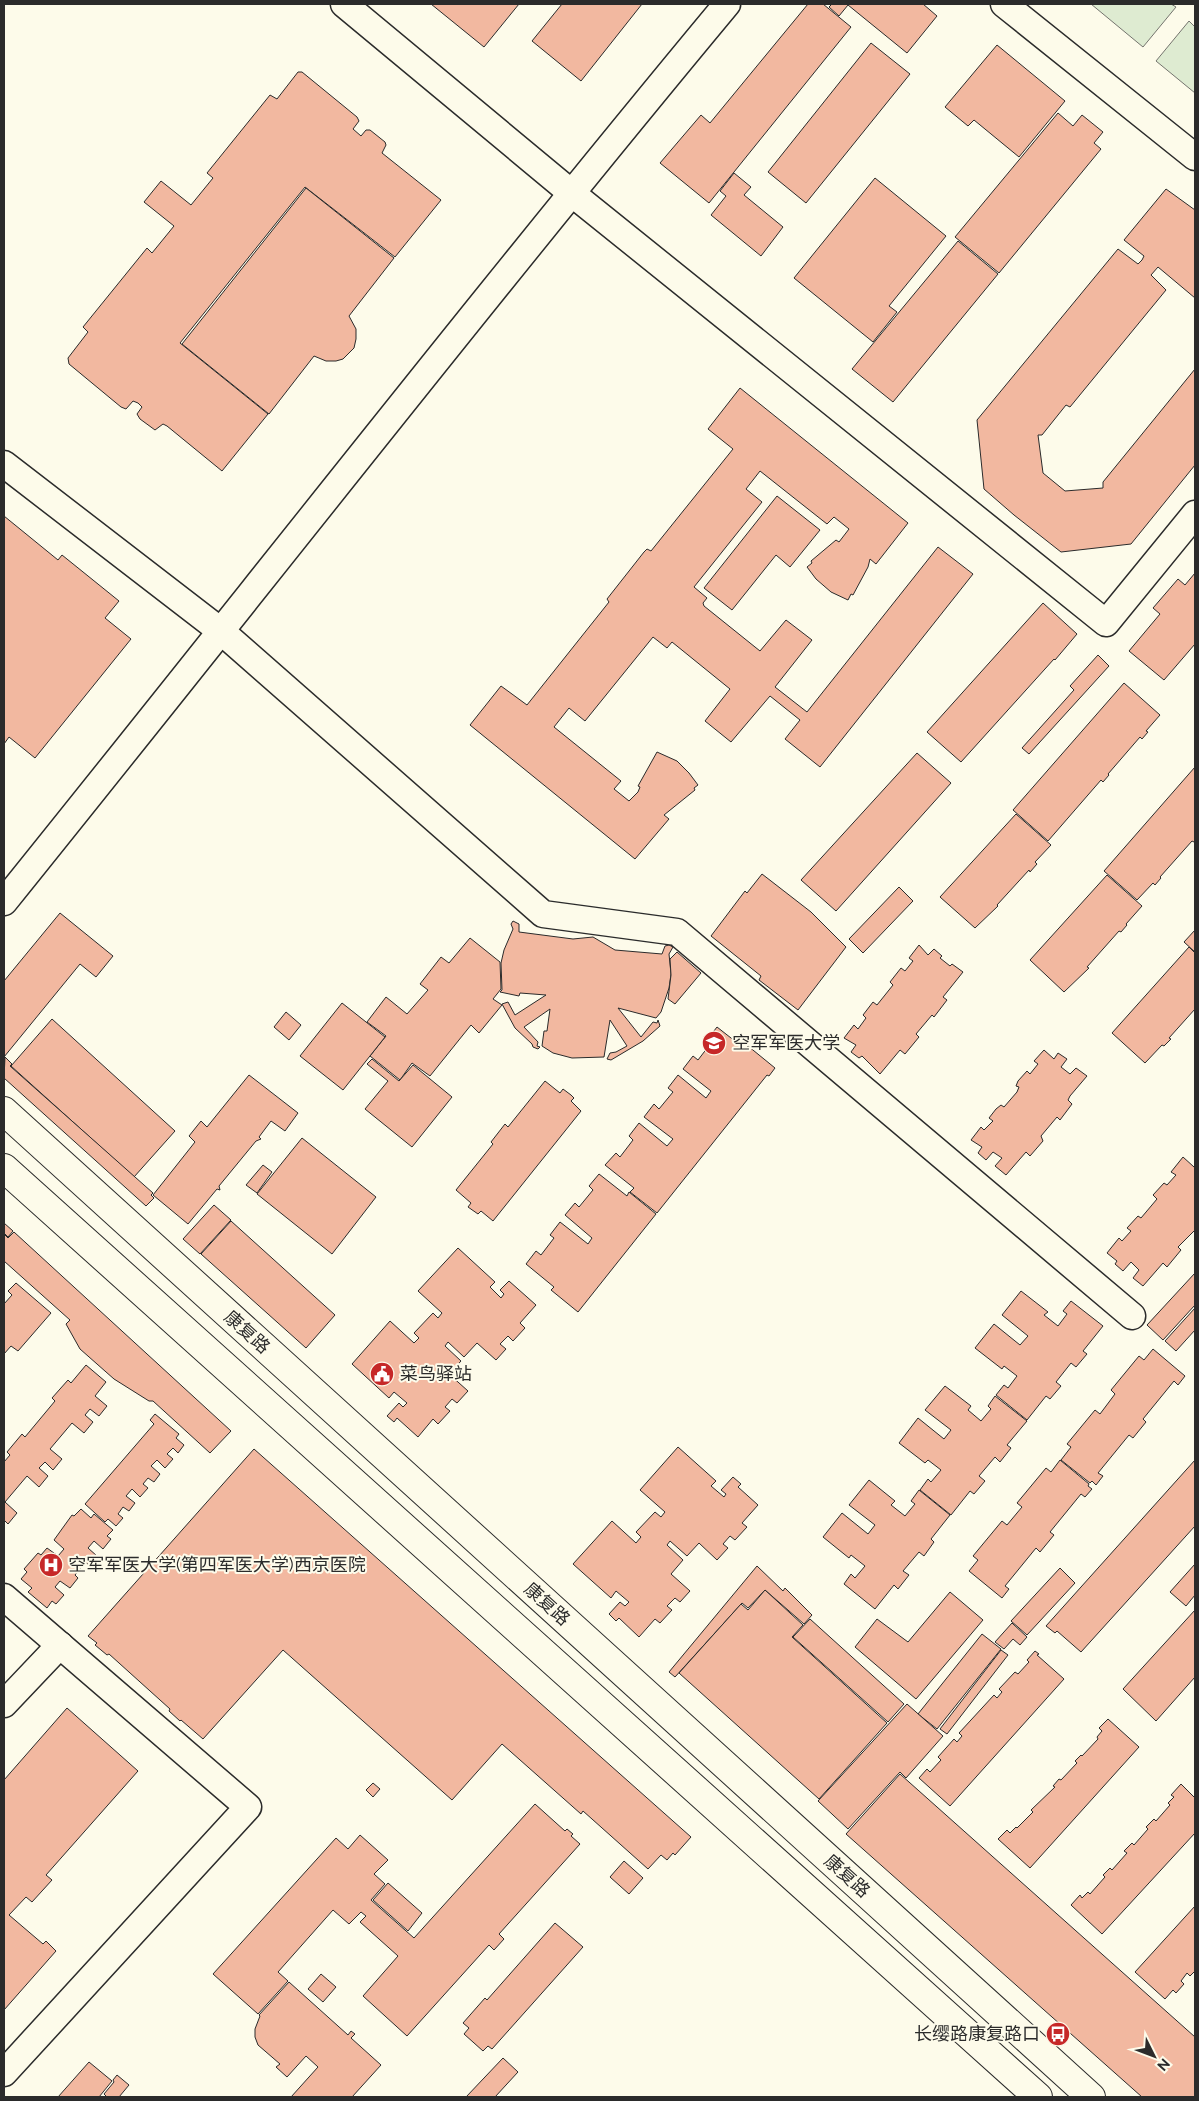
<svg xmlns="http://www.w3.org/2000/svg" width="1199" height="2101" viewBox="0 0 1199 2101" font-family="Raleway,'Noto Sans SC',sans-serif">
	<rect width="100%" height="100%" fill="#fdfbea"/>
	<g fill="#deebd1" stroke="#74746e">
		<polygon points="1091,4 1171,4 1176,7 1143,47"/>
		<polygon points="1189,21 1195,27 1195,93 1156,61"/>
	</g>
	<g fill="#f2b8a0" stroke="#2b2b2b">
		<polygon points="431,4 519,4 484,47"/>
		<polygon points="562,4 642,4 581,81 532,41"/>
		<polygon points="808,4 823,4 851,27 709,203 660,163 701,115 710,123"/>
		<polygon points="832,4 923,4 937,16 907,53 848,5 839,16 829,7"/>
		<polygon points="871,43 910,74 806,203 768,172"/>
		<polygon points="997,45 1065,101 1019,157 974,120 968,126 945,107"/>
		<polygon points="298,72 302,72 357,117 359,121 353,129 361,136 366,130 370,130 385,142 386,145 382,153 441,200 395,257 305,187 180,343 268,414 222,471 167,426 163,424 155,430 140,419 137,414 142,407 138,403 133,401 126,409 121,407 69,364 68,358 88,332 83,327 147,248 152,253 174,226 144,202 161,181 191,205 213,178 207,173 270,95 277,99"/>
		<polygon points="1058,113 1073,126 1082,115 1103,132 1094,143 1101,149 999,273 955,237"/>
		<polygon points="734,173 751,187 744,195 783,227 761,256 711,215 726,196 720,191"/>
		<polygon points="875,178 946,236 889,306 897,312 873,342 794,278"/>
		<polygon points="306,188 394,258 349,316 356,329 356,339 354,348 343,359 336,361 326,361 314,356 269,414 182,344"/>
		<polygon points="1166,189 1195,210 1195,298 1158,267 1151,275 1166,290 1070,407 1066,405 1042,435 1038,435 1043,473 1065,491 1103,488 1103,482 1195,369 1195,465 1131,544 1061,552 1014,515 984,489 977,420 1118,249 1138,264 1142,260 1144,256 1124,240"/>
		<polygon points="958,241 998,274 893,402 852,369"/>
		<polygon points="740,388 908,523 876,564 870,559 868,567 853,595 851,594 848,600 831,592 816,579 807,567 812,563 811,561 836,540 839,542 849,529 834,517 827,524 760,471 746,489 762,502 694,587 707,598 703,603 704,606 760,651 786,620 812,640 775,687 807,712 938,547 973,574 820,767 785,739 800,720 770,696 731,742 705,721 730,689 672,642 667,648 653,637 585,721 569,708 554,727 621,781 614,789 629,801 638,792 640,787 638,786 657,752 677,761 689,773 698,785 694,788 695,790 664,815 669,819 635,859 470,725 501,686 527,705 609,602 607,599 644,552 647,549 651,551 733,449 708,429"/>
		<polygon points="777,496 820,530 790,567 776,555 732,610 704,588"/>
		<polygon points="4,516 58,560 62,555 119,601 105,618 131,639 35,758 9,737 4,744"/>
		<polygon points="1195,573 1195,644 1164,680 1129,651 1160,614 1153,608 1178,579 1185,585"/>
		<polygon points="1043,603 1077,634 1055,660 1054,659 961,762 927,732"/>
		<polygon points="1098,655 1109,666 1029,754 1022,748 1074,690 1070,686"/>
		<polygon points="1124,683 1160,715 1146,731 1148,732 1142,739 1140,737 1108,774 1109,775 1103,782 1101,780 1048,841 1013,810"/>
		<polygon points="917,753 951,783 836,911 801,880"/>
		<polygon points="1195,767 1195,841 1194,842 1192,841 1160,877 1161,878 1155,885 1153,883 1137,900 1104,871"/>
		<polygon points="1016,814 1051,845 1035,862 1037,864 1030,872 1029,870 997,905 998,906 975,928 940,897"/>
		<polygon points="762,874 811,912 846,947 798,1010 759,980 761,976 711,936 745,891 747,893"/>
		<polygon points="1107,875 1142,906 1126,924 1127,925 1121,932 1119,931 1087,967 1089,968 1064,992 1030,960"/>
		<polygon points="899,887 913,901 863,953 849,939"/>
		<polygon points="60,913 113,956 96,977 80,964 4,1057 4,981"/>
		<polygon points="513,921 519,924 519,932 573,939 593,937 615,950 662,954 665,946 669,945 673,947 669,954 671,974 669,988 661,1012 656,1018 618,1008 641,1037 653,1022 657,1023 658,1020 660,1026 643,1041 611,1060 607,1059 610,1053 616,1052 627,1046 610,1020 604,1057 572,1058 553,1053 542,1046 544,1031 547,1031 550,1009 524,1027 538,1042 537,1046 540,1047 538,1049 533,1047 532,1044 515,1028 502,1004 508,1002 515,1015 546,995 520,993 519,996 500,992 502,990 501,963 504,950 513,929 511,924"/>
		<polygon points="1195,930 1195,952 1184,942"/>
		<polygon points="470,938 500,962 501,989 493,999 502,1005 479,1033 471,1025 430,1076 412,1063 400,1080 370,1056 386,1036 367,1022 386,997 407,1014 428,990 420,984 441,957 449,963"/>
		<polygon points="919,945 928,955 934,949 942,956 940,958 950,966 952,964 963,972 943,997 947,1000 934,1017 932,1015 916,1034 919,1037 905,1054 900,1050 880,1074 862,1056 859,1058 851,1052 856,1045 844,1038 854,1025 858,1029 866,1018 863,1015 873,1002 877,1005 893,985 890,982 901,968 905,971 913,961 909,958"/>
		<polygon points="1189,947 1195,953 1195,1009 1169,1038 1171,1039 1164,1046 1162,1045 1145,1063 1112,1033"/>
		<polygon points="677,952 701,973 675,1004 668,999 671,975 670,959"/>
		<polygon points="342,1003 385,1037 343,1090 300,1056"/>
		<polygon points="286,1012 301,1025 289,1040 274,1027"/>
		<polygon points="52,1019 175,1131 134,1177 11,1066"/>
		<polygon points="717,1027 745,1049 748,1046 775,1068 769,1076 767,1075 657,1213 630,1192 634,1188 605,1165 616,1153 620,1157 633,1140 629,1136 639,1123 667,1146 673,1139 644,1117 654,1104 659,1109 673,1092 668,1088 678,1075 706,1098 711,1091 683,1069 693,1056 698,1060 711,1043 707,1040"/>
		<polygon points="1044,1050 1054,1059 1058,1053 1067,1059 1061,1067 1070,1074 1076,1068 1087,1076 1070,1096 1068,1100 1072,1104 1060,1120 1057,1117 1041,1136 1043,1141 1030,1156 1026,1152 1006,1175 995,1166 1002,1158 993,1152 986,1160 978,1153 982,1147 971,1140 981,1127 984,1130 993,1121 989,1118 996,1109 1001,1105 1004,1107 1017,1092 1019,1087 1016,1086 1018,1081 1027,1071 1030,1074 1038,1064 1034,1061"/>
		<polygon points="5,1057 12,1064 10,1066 153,1193 151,1195 154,1198 146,1206 4,1078"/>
		<polygon points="372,1059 399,1081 413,1065 452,1097 412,1147 365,1109 388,1081 367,1064"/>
		<polygon points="249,1075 298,1113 285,1131 271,1121 259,1137 261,1139 256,1141 219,1186 220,1190 217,1189 188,1224 153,1195 195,1142 189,1136 201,1121 207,1127"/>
		<polygon points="545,1081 560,1093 563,1089 571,1095 574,1098 571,1101 581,1111 493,1221 481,1211 478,1214 468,1207 471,1203 456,1190 493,1144 491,1142 505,1124 508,1127"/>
		<polygon points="302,1138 376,1197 332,1254 257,1194"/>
		<polygon points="1183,1157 1194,1167 1195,1165 1195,1230 1178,1247 1181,1250 1167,1267 1163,1263 1143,1286 1133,1278 1139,1270 1131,1262 1123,1271 1115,1264 1117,1261 1107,1253 1119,1238 1122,1241 1131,1231 1127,1228 1138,1216 1141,1218 1157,1199 1153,1195 1164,1183 1167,1185 1176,1175 1171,1172"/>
		<polygon points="263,1165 272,1172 257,1193 246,1185"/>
		<polygon points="599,1174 627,1196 629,1192 656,1214 578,1312 551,1290 554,1287 526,1264 536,1251 541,1255 554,1238 550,1235 560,1222 588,1244 592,1238 565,1215 575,1203 579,1207 593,1190 589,1186"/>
		<polygon points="214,1205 231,1220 200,1254 183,1239"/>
		<polygon points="231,1221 335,1315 306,1348 201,1254"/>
		<polygon points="4,1223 13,1231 8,1237 4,1233"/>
		<polygon points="14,1232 231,1431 210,1453 153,1401 149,1401 114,1379 80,1349 66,1324 70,1320 4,1261 4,1234 8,1238"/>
		<polygon points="458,1248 495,1282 490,1287 501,1298 504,1294 500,1290 509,1281 536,1305 520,1323 525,1328 513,1341 508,1336 500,1344 506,1349 496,1360 477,1343 464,1357 448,1342 445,1346 461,1361 449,1374 468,1391 457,1403 452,1399 445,1407 450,1411 438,1424 433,1419 418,1437 397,1418 394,1422 387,1416 399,1403 403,1407 407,1403 394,1392 389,1398 352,1364 390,1321 414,1343 419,1338 414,1333 433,1313 438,1318 442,1313 418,1291"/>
		<polygon points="1195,1273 1195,1305 1163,1340 1147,1325"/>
		<polygon points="16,1283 51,1313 18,1351 11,1346 4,1354 4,1304 12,1295 8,1291"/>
		<polygon points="1021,1291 1048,1312 1044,1315 1058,1326 1067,1314 1063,1311 1071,1301 1103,1326 1083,1351 1087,1354 1076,1367 1071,1363 1056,1382 1061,1386 1050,1399 1046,1396 1027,1420 996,1395 1004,1385 1008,1388 1017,1376 1004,1366 1002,1369 975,1348 994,1324 1020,1345 1028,1336 1002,1315"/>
		<polygon points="1195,1308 1195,1330 1176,1351 1165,1341"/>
		<polygon points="1153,1349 1185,1376 1178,1385 1174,1381 1143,1419 1146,1422 1133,1438 1129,1435 1098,1473 1103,1476 1096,1485 1092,1481 1090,1483 1061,1460 1071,1447 1067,1444 1095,1410 1100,1414 1115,1394 1111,1390 1139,1356 1144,1360"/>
		<polygon points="86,1365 106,1382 95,1396 107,1406 99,1416 90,1409 85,1415 93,1422 84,1433 72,1423 50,1449 62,1459 53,1470 45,1462 39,1468 48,1476 39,1487 27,1476 5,1502 17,1513 8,1524 4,1520 4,1462 10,1455 7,1452 22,1434 25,1437 55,1401 52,1398 68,1380 71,1383"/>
		<polygon points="945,1386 971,1406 968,1410 981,1421 991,1409 988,1406 995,1396 1027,1421 1007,1445 1011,1448 1000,1462 995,1457 979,1476 985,1481 974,1494 970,1491 951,1515 920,1490 928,1479 931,1482 941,1470 928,1460 925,1463 899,1443 918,1418 944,1439 951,1430 925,1410"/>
		<polygon points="155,1414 179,1434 176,1438 184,1445 178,1453 173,1448 167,1454 173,1459 165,1468 157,1460 151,1466 160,1474 154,1482 148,1478 143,1484 148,1488 140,1497 132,1489 126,1496 135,1503 129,1511 123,1507 118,1514 123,1518 116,1526 108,1519 105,1522 85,1504 154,1424 150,1420"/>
		<polygon points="678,1447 716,1481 711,1486 724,1497 726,1494 721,1490 733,1477 741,1484 738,1487 758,1505 742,1523 747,1527 735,1540 730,1536 723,1544 728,1548 717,1560 699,1543 687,1556 670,1541 667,1545 683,1560 671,1574 690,1591 680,1602 675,1598 667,1606 672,1610 660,1623 655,1619 639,1637 619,1618 616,1621 609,1614 620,1602 625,1606 629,1602 616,1591 611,1598 573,1564 612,1521 636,1543 641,1537 636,1532 655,1512 661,1517 665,1512 640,1490"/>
		<polygon points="254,1449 691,1837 675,1855 673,1853 667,1860 661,1855 648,1869 583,1811 581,1814 502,1744 452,1800 283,1650 203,1739 181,1720 180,1721 169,1711 170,1709 109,1654 107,1655 95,1645 97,1643 88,1636"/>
		<polygon points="1060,1460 1089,1484 1088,1486 1092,1489 1085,1497 1081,1494 1050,1532 1054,1535 1040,1552 1036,1548 1005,1586 1009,1589 1002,1598 969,1571 978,1560 973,1556 1002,1521 1007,1525 1022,1507 1017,1503 1046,1468 1051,1472"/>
		<polygon points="1195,1460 1195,1526 1081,1652 1057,1631 1055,1633 1046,1626"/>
		<polygon points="869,1480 895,1501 891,1505 905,1516 915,1504 911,1501 919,1490 950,1515 931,1539 934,1542 924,1556 919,1552 903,1571 909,1575 898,1589 894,1585 875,1609 844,1584 851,1574 855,1578 865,1566 851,1555 849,1558 823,1537 842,1513 868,1534 875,1525 849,1505"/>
		<polygon points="81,1509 91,1518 94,1514 113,1530 107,1536 111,1539 103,1549 94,1541 88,1548 97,1556 89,1565 85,1562 75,1575 78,1578 70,1588 60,1581 55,1587 64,1595 56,1604 52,1601 47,1608 28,1592 32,1588 21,1579 27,1572 24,1569 38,1553 41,1555 47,1548 58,1556 64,1549 54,1540 72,1515 74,1516"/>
		<polygon points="1195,1564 1195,1595 1186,1606 1170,1592"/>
		<polygon points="757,1566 783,1591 785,1588 812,1615 804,1624 765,1590 748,1608 742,1603 675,1677 669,1672"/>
		<polygon points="1060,1568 1075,1583 1027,1635 1011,1621"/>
		<polygon points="765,1590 803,1625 792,1637 887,1723 819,1799 679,1673 741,1604 748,1610"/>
		<polygon points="950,1592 983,1620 916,1699 855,1647 877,1619 908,1642"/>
		<polygon points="1195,1610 1195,1677 1156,1721 1123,1689"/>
		<polygon points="810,1619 904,1704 888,1722 793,1637"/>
		<polygon points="1012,1623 1027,1637 1020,1645 1013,1639 1004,1649 995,1642"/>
		<polygon points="982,1634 1001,1649 937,1729 918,1714"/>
		<polygon points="1001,1650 1008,1655 947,1734 940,1729"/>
		<polygon points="1035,1651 1039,1654 1037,1655 1064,1679 950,1806 919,1778 927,1769 930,1772 941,1760 938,1757 954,1739 957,1742 962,1736 959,1733 994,1695 997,1698 1002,1692 999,1689 1015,1672 1018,1674 1029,1662 1027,1660"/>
		<polygon points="907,1704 943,1736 906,1778 900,1772 848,1829 818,1801"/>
		<polygon points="67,1708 138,1771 46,1875 52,1880 32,1902 26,1897 9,1915 43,1944 46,1941 56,1951 4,2010 4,1780"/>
		<polygon points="1108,1719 1139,1747 1030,1868 998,1839 1007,1830 1010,1833 1016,1827 1017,1828 1033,1812 1031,1810 1055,1787 1053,1786 1059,1779 1061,1780 1077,1763 1075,1761 1081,1755 1082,1756 1098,1739 1097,1737 1102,1731 1099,1728"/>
		<polygon points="900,1774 1195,2037 1195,2097 1142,2097 846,1834"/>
		<polygon points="373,1783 380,1789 373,1797 366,1790"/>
		<polygon points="1181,1784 1195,1798 1195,1833 1102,1934 1071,1905 1080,1895 1082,1898 1088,1892 1090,1894 1105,1877 1103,1875 1110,1868 1112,1870 1127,1853 1124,1851 1132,1843 1134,1845 1148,1829 1146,1827 1154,1819 1156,1821 1170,1805 1168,1803 1174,1797 1171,1795"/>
		<polygon points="535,1804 565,1831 567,1829 573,1834 571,1836 580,1844 499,1934 504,1939 494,1950 489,1945 407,2036 363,1996 398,1956 360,1922 366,1916 361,1912 349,1924 333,1910 278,1972 288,1981 258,2014 213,1974 336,1838 348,1849 360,1835 388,1860 374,1874 385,1884 371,1900 414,1938"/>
		<polygon points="624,1861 643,1878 629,1894 610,1877"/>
		<polygon points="388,1883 422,1913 408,1931 373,1900"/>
		<polygon points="1195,1906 1195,1971 1190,1976 1187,1973 1181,1981 1184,1984 1176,1993 1173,1990 1165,1999 1135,1972"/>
		<polygon points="555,1923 583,1947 492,2049 488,2046 483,2051 464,2034 469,2028 463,2023 485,1998 487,2000"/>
		<polygon points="321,1974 336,1987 323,2002 308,1989"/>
		<polygon points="289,1982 348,2035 351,2031 355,2034 351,2038 381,2065 352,2097 291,2097 318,2067 306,2056 287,2077 276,2067 280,2064 258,2045 255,2037 255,2029 260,2016 259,2015"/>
		<polygon points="503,2058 518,2072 495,2097 466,2097"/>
		<polygon points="89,2062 112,2081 99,2097 58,2097"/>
		<polygon points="117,2075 129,2085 119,2097 107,2097 104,2094 114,2082 113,2080"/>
	</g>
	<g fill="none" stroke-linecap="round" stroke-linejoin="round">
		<g stroke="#2b2b2b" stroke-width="29">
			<g id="minor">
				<polyline points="344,4 569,191 1106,623 1195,514"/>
				<polyline points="1004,4 1195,157"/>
				<polyline points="4,464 222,632 543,914 677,932 1132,1316"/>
				<path d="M 4,902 C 245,603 481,300 727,4"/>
				<polyline points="4,1597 248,1807 4,2073"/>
				<polyline points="4,1704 60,1645"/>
			</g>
		</g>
		<g stroke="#2b2b2b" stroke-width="30">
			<g id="major">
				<polyline points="4,1111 1091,2097"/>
				<polyline points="4,1168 1038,2097"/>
			</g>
		</g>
		<use href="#minor" stroke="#fdfbea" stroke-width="26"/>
		<use href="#major" stroke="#fdfbea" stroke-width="28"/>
	</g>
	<defs>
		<g id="university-disc" transform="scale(1.25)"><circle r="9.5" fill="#c62828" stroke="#fdfbea"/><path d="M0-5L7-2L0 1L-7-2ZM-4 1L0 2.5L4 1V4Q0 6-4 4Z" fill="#fff"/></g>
		<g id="civic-disc" transform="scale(1.25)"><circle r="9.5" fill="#c62828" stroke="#fdfbea"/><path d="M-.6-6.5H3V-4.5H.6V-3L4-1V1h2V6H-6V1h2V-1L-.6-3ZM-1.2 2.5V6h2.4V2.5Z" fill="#fff"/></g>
		<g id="hospital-disc" transform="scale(1.25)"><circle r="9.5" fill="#c62828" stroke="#fdfbea"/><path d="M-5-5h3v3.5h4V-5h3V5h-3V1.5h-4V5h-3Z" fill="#fff"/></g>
		<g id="bus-disc" transform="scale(1.25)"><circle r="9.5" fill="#c62828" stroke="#fdfbea"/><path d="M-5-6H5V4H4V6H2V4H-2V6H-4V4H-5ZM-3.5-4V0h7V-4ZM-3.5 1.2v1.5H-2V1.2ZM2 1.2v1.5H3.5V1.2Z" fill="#fff"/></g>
	</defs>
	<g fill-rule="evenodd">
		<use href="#university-disc" x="714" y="1043"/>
		<use href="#civic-disc" x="382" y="1374"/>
		<use href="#hospital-disc" x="51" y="1565"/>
		<use href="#bus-disc" x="1058" y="2034"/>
	</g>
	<g text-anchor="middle" stroke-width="4" stroke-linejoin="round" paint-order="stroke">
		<g font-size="18" fill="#2b2b2b" stroke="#fdfbea" text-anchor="start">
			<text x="732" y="1049">空军军医大学</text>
			<text x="400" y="1380">菜鸟驿站</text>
			<text x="68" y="1571">空军军医大学(第四军医大学)西京医院</text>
			<text x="1040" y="2040" text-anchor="end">长缨路康复路口</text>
		</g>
		<g font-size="18" fill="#2b2b2b" stroke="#fdfbea">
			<text transform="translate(247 1332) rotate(42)" y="6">康复路</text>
			<text transform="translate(547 1604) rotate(42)" y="6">康复路</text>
			<text transform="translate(847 1876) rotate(42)" y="6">康复路</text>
		</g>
	</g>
	<rect width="1199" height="2101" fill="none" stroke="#2b2b2b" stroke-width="10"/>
	<g transform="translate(1154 2056) rotate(132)" stroke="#fdfbea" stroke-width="4" paint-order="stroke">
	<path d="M0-4L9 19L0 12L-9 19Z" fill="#2b2b2b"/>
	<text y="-8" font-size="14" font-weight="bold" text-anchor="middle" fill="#2b2b2b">N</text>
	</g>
</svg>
